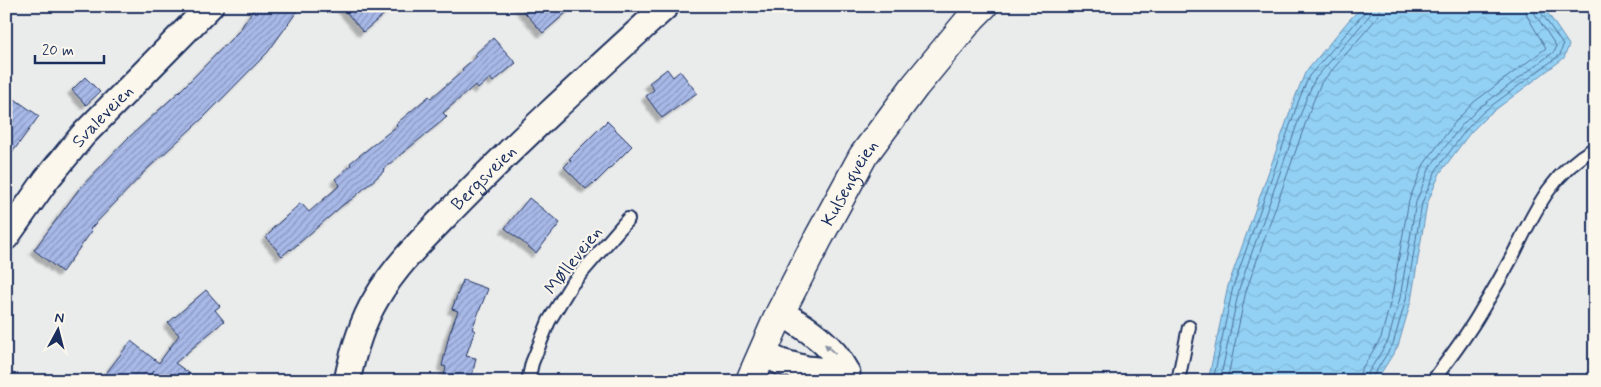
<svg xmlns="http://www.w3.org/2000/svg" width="1601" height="387" viewBox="0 0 1601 387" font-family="Mynerve,sans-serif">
	<defs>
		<pattern id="water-waves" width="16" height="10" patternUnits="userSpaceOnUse" patternTransform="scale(1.25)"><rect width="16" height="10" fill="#93d1f4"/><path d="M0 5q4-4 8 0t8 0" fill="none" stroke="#7eb4d4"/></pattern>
		<pattern id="building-hatch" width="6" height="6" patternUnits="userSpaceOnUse" patternTransform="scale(1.25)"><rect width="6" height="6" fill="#a8b9e8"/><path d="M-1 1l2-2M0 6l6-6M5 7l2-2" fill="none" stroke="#8897bf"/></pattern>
		<filter id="shadow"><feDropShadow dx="-4.5" dy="4.5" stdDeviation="1" flood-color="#0004"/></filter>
	</defs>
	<rect width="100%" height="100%" fill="#eaebeb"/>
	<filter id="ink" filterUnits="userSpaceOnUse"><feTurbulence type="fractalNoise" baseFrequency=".02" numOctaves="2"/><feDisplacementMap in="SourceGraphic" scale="10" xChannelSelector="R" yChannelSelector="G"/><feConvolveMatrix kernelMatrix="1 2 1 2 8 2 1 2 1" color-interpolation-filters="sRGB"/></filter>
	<g filter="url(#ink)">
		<polygon fill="url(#water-waves)" stroke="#6390b8" points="1363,6 1543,6 1569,45 1564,58 1487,116 1470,133 1440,173 1427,204 1411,301 1398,346 1376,381 1208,381 1228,286 1296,95 1305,73 1349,20"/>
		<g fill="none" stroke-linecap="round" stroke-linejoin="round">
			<g stroke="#4b709a" stroke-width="1">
				<polyline points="1213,381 1233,287 1300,97 1309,76 1365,12 1366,6"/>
				<polyline points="1220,381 1239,289 1306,99 1315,79 1370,15 1372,6"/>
				<polyline points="1227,381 1246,291 1313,102 1321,83 1376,19 1379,12 1380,6"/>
				<polyline points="1359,381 1361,370 1381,338 1392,296 1409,200 1424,164 1456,121 1474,102 1546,48 1527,16 1525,6"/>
				<polyline points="1366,381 1368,373 1388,341 1400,298 1416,202 1430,167 1461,126 1479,108 1555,51 1556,46 1535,14 1533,6"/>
				<polyline points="1372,381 1373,376 1393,344 1406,299 1422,203 1436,170 1466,130 1483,112 1560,55 1563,45 1540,11 1539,6"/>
			</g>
		</g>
		<g fill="url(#building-hatch)" stroke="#1b2f5e" filter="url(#shadow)">
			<polygon points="256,6 301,6 268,52 205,116 142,174 143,174 90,229 92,231 62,272 34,250 79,189 127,139 181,90 239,31"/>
			<polygon points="341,6 394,6 363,32"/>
			<polygon points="519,6 574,6 543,33"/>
			<polygon points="493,38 516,63 493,82 490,78 478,89 475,85 443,113 447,117 383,169 384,171 352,199 344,204 291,250 290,249 282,256 266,237 273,230 272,229 301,203 309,212 340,185 335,179 351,165 350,163 397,126 396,124 429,96 431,98 463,71 462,69 477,56 475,54"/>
			<polygon points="667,69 673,77 680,71 697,93 662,118 646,96 654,90 649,83"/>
			<polygon points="85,77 100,92 86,105 72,90"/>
			<polygon points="6,93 39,116 6,161"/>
			<polygon points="607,121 632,146 594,184 593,183 586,189 564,167 571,160 569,159"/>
			<polygon points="529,198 560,223 536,253 505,228"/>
			<polygon points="463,280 488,289 472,329 475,330 466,356 476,358 471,381 443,381 446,367 442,366 449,335 458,311 452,309"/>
			<polygon points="206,290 220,306 215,310 224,321 175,363 200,381 161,381 157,379 153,381 149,377 154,370 146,381 100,381 131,341 159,363 179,335 168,323"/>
		</g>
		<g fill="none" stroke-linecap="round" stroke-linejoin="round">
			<g stroke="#1b2f5e" stroke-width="16">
				<g id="lane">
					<polyline points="528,381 532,363 549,321 571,285 628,219"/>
					<polyline points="1178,381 1189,327"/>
					<path d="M 1433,381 C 1449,358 1467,336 1481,311 C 1492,293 1503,274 1513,255 C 1535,211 1550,174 1595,148"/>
				</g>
			</g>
			<g stroke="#1b2f5e" stroke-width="29">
				<g id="street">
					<path id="s1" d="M 6,237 L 46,180 L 83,135 L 210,6"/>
					<path d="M 762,353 L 781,362 L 807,369 L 847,373 C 843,367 839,359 834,353 C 819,336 800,323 780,313"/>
					<path id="s2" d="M 347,381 C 353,352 361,324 376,299 C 397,263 428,234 457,204 C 524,135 595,71 666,6"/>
				</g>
			</g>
			<g stroke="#1b2f5e" stroke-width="31">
				<g id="secondary">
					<path id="s3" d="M 750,381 L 780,313 L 819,237 L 863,156 L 915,86 L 972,17 L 983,6"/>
				</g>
			</g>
			<use href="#lane" stroke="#fbf7ec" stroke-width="12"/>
			<use href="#street" stroke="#fbf7ec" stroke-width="25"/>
			<use href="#secondary" stroke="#fbf7ec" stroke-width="28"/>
		</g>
		<defs><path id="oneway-solid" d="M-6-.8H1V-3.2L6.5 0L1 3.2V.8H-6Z" transform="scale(1.25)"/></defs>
		<use fill="#8b93a5" href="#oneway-solid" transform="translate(830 349) rotate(-137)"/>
	</g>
	<g text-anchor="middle" stroke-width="4" stroke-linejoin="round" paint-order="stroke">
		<g font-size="18" fill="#1b2f5e" stroke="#fbf7ec">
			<text dy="6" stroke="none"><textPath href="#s1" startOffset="155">Svaleveien</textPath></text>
			<text dy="6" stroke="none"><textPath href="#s2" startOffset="250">Bergsveien</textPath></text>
			<text dy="6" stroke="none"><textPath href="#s3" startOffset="222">Kulsengveien</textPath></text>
			<text transform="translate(573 260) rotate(-52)" y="6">Mølleveien</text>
		</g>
	</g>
	<rect width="1601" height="387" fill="none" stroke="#fbf7ec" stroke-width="25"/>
	<rect x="12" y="12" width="1576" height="362" fill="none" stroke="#1b2f5e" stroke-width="2" filter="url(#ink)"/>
	<g transform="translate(58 330) rotate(7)" stroke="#fbf7ec" stroke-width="4" paint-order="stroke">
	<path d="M0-4L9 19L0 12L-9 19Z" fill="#1b2f5e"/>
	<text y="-8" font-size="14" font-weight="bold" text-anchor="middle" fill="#1b2f5e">N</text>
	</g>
	<path d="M35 55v8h69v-8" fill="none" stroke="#1b2f5e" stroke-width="2.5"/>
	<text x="42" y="55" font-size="15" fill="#1b2f5e" stroke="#fbf7ec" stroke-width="4" paint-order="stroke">20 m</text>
</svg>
